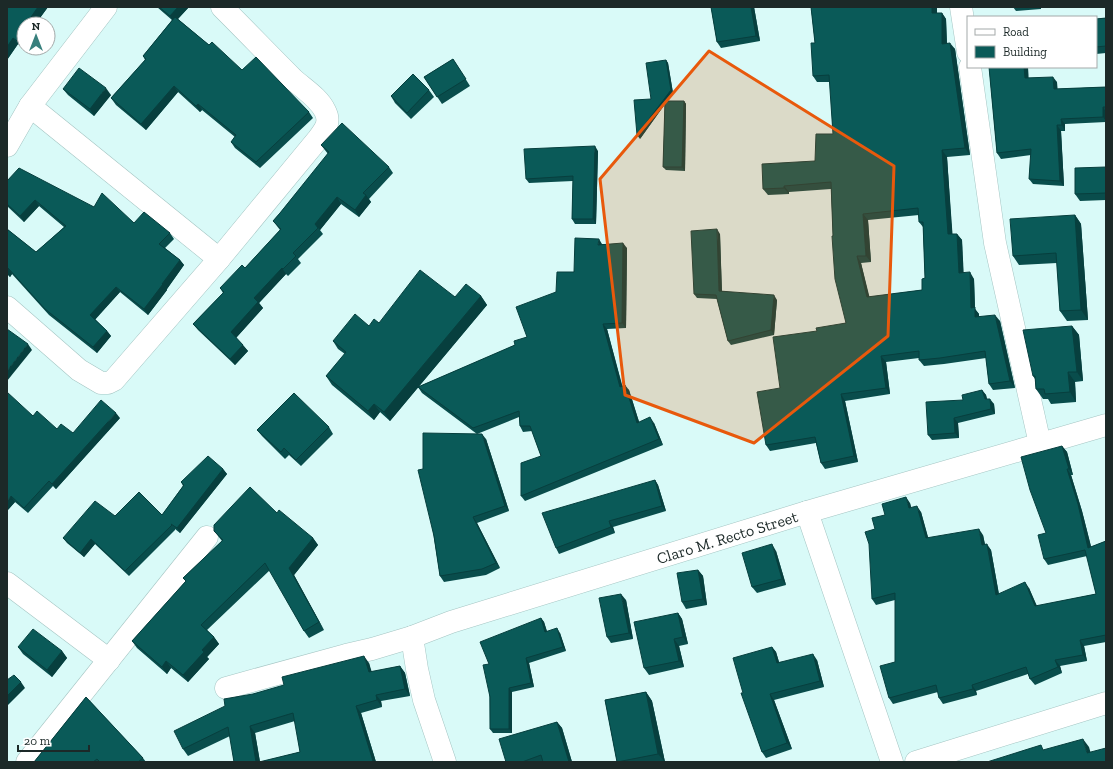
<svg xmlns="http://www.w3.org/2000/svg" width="1113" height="769" viewBox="0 0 1113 769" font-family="'Zilla Slab',serif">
	<rect width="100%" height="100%" fill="#d9faf8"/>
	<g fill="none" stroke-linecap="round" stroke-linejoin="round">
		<g stroke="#a4c5c3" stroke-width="23">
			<g id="minor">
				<polyline points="961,7 968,52"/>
				<polyline points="970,67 995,243 1040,444"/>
				<polyline points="30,106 219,259"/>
				<polyline points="7,146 30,106 106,7"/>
				<path d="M 7,307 L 79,370 L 101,383 L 108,383 L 114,380 L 219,259 L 318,139 C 325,130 331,122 325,111 C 319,98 304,89 293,79 C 269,55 246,31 222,7"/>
				<polyline points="807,512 892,762"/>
				<polyline points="7,583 109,660"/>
				<polyline points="226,688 346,655 372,649 412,637"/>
				<polyline points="27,762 207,537"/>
				<polyline points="445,762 424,700 417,669 412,637 451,622 807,512 1106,425"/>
				<polyline points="916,762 1106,703"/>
			</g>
		</g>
		<use href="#minor" stroke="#fff" stroke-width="22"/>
	</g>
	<g fill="#094d4c" fill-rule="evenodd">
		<polygon points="7,7 48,7 37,22 39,24 24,24 25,49 18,44 7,60"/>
		<polygon points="157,7 189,7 178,19 209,45 242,70 309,112 313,118 260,168 235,148 231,142 235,137 202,110 200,112 178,92 146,130 116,105 111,98 145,60 143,56 172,20"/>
		<polygon points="711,7 754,7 760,41 721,48 717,42"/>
		<path d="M 811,7 L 937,7 L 937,13 L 942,13 L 946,19 L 947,43 L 955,49 L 970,155 L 947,157 L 952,234 L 957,234 L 962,240 L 963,272 L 974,279 L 975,309 L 979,314 L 979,316 L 1000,321 L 1015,388 L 993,390 L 989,384 L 986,358 L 944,364 L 924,366 L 919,360 L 919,358 L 886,362 L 890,394 L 845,401 L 858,462 L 825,469 L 821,463 L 816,443 L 770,451 L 766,445 L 780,388 L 817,331 L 846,323 L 833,236 L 831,189 L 789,192 L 789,194 L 768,195 L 763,189 L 815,161 L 833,134 L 830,82 L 817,82 L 813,76 L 815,43 ZM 919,215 L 919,222 L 923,227 L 925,278 L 922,290 L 869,297 L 861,263 L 871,262 L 868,220 Z"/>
		<polygon points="1013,7 1041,7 1041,9 1016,11"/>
		<polygon points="1106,18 1106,53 1096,54 1096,19"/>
		<polygon points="453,59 470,86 442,104 424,77"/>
		<polygon points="666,60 668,63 673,93 667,101 684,101 686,104 685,171 666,170 663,167 665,104 640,139 651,99"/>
		<polygon points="989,67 1028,67 1028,78 1057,82 1057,89 1106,87 1106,122 1065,124 1065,131 1061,131 1064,186 1033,184 1029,179 1031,155 1001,159 997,153"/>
		<polygon points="63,89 111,95 94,116 68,95"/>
		<polygon points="429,90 434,97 411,119 395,103 391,96"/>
		<polygon points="321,145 389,167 393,173 369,199 371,202 359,217 341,204 320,230 323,234 298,259 301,263 288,276 286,274 259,303 263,308 236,338 248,351 235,365 198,330 193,324 223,293 220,288 245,268 280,230 273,221 280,213 328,154"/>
		<polygon points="598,151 596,224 575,224 572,219 573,181 529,183 526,179"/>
		<polygon points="1106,167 1106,200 1080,201 1075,194"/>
		<polygon points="7,181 94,207 134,223 170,233 174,239 165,248 180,260 184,265 167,289 167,290 148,315 120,292 95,319 107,331 111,336 97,353 49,315 12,274 10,277 7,274 7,229 36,252 64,227 39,206 24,222 7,206"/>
		<polygon points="1075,215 1081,224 1088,320 1067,321 1060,311 1057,263 1019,265 1013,256"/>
		<polygon points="720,234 722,291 777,300 774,335 731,345 728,341 717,299 697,298 694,294"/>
		<polygon points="602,244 627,248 626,328 607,329 622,386 629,390 639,422 654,423 663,445 525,501 521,496 541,456 532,431 523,432 520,426 519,417 477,434 422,393 418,387 515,345 527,337 556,292 574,272"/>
		<polygon points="481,296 487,305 390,421 380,412 374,420 332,385 326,376 345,354 338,349 333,341 369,326 455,297"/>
		<polygon points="1072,326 1079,335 1083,381 1075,382 1076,402 1051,404 1048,399 1043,399 1036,389 1035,379 1033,376"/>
		<polygon points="982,390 986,395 987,399 994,404 995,414 958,423 959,438 932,440 928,435"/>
		<polygon points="33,416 57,429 73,433 120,418 56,489 53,486 28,513 15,502 7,511"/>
		<polygon points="329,427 333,434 301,466 289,455 285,459 262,436 257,430"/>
		<polygon points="486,439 509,511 477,523 500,568 486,575 444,582 440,576 423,469"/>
		<polygon points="1062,446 1067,452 1073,475 1071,475 1082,511 1091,547 1106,541 1106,642 1084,646 1087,661 1060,666 1062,673 1035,685 1030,679 1028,674 976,691 977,695 943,704 939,698 938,692 893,704 889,698 895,662 895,600 876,605 872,599 875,529 885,515 910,503 911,508 921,512 928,538 983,535 985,544 991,550 999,594 1029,588 1037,606 1096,594 1087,556 1048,565 1044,559 1046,533"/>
		<polygon points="223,469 227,474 180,533 175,529 175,530 129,576 95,544 84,557 67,543 63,538 115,516 162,515 183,486 181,482"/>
		<polygon points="655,480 658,485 666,511 613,527 615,533 559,554 556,548"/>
		<polygon points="277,513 313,538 318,545 294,575 324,630 309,638 304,631 270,570 207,630 214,637 219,644 207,657 209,659 188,682 171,668 167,674 137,648 132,641 186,581 183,578 222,541 214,531"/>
		<polygon points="776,551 786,585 757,593 752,587"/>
		<polygon points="698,570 703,576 707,605 686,609 682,602"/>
		<polygon points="626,600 633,639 611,643 607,637"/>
		<polygon points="678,613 682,619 688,644 679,646 684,667 649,675 644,668"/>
		<polygon points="541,618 544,622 547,631 560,633 566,651 529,663 534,687 512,692 512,733 493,733 490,729 489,664"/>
		<polygon points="18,647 62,651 67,658 52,677 23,654"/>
		<polygon points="772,647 776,652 779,662 817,660 824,687 774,700 792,749 766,758 762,752 743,693"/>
		<path d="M 369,663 L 371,672 L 400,666 L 405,673 L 410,696 L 381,701 L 382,707 L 361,713 L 376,762 L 234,762 L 230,736 L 188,756 L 183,749 L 253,694 ZM 295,721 L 300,752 L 260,762 L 255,733 Z"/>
		<polygon points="646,692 652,701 665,762 617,762 605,700"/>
		<polygon points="86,697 143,758 146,762 34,762"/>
		<polygon points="557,722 562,728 572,762 506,762"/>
	</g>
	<g fill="#073f3e">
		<polygon points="38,7 48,7 37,22 39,24 33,24 31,17"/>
		<polygon points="178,7 189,7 174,23 170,16"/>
		<polygon points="751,7 754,7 760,41 756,36"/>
		<polygon points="932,7 937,7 937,19 932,13"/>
		<polygon points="942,13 946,19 947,50 942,44"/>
		<polygon points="24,37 24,48 26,48 25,49 20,43"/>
		<polygon points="13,38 18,44 7,60 7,47"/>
		<polygon points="950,43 955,49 970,155 965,148"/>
		<polygon points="666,60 668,63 673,93 640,139 637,135"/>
		<polygon points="1024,67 1028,67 1029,84 1025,78"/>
		<polygon points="1053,77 1057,82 1058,94 1054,89"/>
		<polygon points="174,86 178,92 146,130 141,124"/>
		<polygon points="106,88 111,95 94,116 90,109"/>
		<polygon points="684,101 686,104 685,171 682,167"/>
		<polygon points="198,104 202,110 200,112 196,106"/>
		<polygon points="1103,107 1106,112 1106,121 1103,117"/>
		<polygon points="1061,119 1065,124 1065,131 1062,125"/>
		<polygon points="1057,125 1061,131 1064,186 1060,181"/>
		<polygon points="595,146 598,151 596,224 593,219"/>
		<polygon points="942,150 947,157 953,241 948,234"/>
		<polygon points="784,186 789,192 789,194 784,188"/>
		<polygon points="366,195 371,202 359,217 355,210"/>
		<polygon points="337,197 341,204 320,230 315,224"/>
		<polygon points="35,200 39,206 24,222 20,216"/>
		<polygon points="863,214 868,220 871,262 866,256"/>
		<polygon points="1075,215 1081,224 1088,320 1081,310"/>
		<polygon points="717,229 720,234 722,296 719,291"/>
		<polygon points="957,234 962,240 964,279 959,273"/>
		<polygon points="599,239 602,244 602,250 598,245"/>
		<polygon points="623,243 627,248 626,328 622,323"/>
		<polygon points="857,256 861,263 871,303 867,297"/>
		<polygon points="180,260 184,265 167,289 167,290 148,315 144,309"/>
		<polygon points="8,268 12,274 10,277 7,273 7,269"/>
		<polygon points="282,268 286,274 259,303 263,308 235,339 231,332 254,298"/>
		<polygon points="970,272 974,279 975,309 979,314 979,323 975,317 971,308"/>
		<polygon points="116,287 120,292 94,321 90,315"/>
		<polygon points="774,295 777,300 774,335 771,330"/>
		<polygon points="481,296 487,305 390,421 384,412"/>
		<polygon points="995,315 1000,321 1015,388 1010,381"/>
		<polygon points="603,324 607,329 624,392 620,387"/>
		<polygon points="1072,326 1079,335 1083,381 1077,372"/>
		<polygon points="107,331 111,336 97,353 93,347"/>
		<polygon points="28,344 32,350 7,381 7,371"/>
		<polygon points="243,345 248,351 235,365 230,359"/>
		<polygon points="881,356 886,362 890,394 886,388"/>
		<polygon points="1068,372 1075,382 1076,402 1070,392"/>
		<polygon points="625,385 629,390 641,428 637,423"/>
		<polygon points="982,390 986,395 988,404 985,399"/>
		<polygon points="841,394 845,401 858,462 854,456"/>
		<polygon points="990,399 994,404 995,414 991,409"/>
		<polygon points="374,404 380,412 374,420 368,411"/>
		<polygon points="116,413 120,418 56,489 52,484"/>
		<polygon points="650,417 654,423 663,445 659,439"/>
		<polygon points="954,418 958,423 959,438 955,433"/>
		<polygon points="482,434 486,439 509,511 505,506"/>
		<polygon points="1062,446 1067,452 1073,475 1069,469"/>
		<polygon points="223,469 227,474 180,533 177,528"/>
		<polygon points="1067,469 1071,475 1082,511 1093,554 1088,548"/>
		<polygon points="655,480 658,485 666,511 662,506"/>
		<polygon points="11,496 15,502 7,511 7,501"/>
		<polygon points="906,497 910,503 913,514 909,508"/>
		<polygon points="917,506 921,512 930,544 926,538"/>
		<polygon points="473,517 477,523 500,568 496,563"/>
		<polygon points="609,521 613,527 615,533 611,527"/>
		<polygon points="979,529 983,535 986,551 982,545"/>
		<polygon points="313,538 318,545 294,575 324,630 319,622 289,568"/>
		<polygon points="91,539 95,544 84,557 80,553"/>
		<polygon points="772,544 776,551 786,585 782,579"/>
		<polygon points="987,544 991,550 1000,601 996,595"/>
		<polygon points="698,570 703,576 707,605 703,599"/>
		<polygon points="1025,582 1029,588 1039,612 1035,606"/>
		<polygon points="621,594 626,600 633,639 629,633"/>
		<polygon points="678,613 682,619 688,644 683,637"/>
		<polygon points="541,618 544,622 548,636 545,632"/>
		<polygon points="557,628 560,633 566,651 563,647"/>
		<polygon points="214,637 219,644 207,657 209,659 188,682 183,675 202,650"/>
		<polygon points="674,639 679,646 684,667 679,661"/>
		<polygon points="1080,640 1084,646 1087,661 1083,655"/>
		<polygon points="772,647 776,652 781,669 777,663"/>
		<polygon points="62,651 67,658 52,677 47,670"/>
		<polygon points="813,654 817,660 824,687 820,681"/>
		<polygon points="364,656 369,663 374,679 369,672"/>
		<polygon points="526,658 529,663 534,687 531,683"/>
		<polygon points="1055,660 1060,666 1062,673 1058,667"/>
		<polygon points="166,661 171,668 167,674 162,667"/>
		<polygon points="400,666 405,673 410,696 405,689"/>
		<polygon points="21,682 25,688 7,706 7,696"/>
		<polygon points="972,685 976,691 977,695 973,689"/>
		<polygon points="509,688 512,692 512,733 509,729"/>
		<polygon points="646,692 652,701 665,762 658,754"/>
		<polygon points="770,694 774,700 792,749 787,743"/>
		<polygon points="376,695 381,701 382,707 377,700"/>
		<polygon points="356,706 361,713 376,762 374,762 373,761"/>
		<polygon points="557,722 562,728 572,762 569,762"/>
		<polygon points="250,726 255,733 260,762 256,762"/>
		<polygon points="1083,739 1089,747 1093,761 1087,753"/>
	</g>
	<g fill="#0a5a58" stroke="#073f3e" fill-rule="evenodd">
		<polygon points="7,7 38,7 31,17 36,20 33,24 24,24 24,37 20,43 13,38 7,47"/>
		<polygon points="159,7 178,7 170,16"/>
		<polygon points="711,7 751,7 756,36 717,42"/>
		<path d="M 811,7 L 932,7 L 932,13 L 942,13 L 942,44 L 950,43 L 965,148 L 942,150 L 948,234 L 957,234 L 959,273 L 970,272 L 971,308 L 975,307 L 975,317 L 995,315 L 1010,381 L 989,384 L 985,351 L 940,358 L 919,360 L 919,351 L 881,356 L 886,388 L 841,394 L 854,456 L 821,463 L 815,437 L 766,445 L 757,392 L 780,388 L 773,337 L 817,331 L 816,328 L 846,323 L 835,279 L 832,236 L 833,236 L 831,182 L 784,186 L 784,188 L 763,189 L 762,164 L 815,161 L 816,134 L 833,134 L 829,75 L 813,76 L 811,43 L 815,43 ZM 918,208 L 919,222 L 923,222 L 925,278 L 922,279 L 922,290 L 867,297 L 857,256 L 866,256 L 863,214 Z"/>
		<polygon points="175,17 209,45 212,42 242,70 256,57 309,112 256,162 231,142 236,135 198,104 196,106 174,86 141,124 111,98 146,59 143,56"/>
		<polygon points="1106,18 1106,46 1096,47 1096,19"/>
		<polygon points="453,59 466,79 437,97 424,77"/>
		<polygon points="666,60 671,90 637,135 634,100 651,99 646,63"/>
		<polygon points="989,67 1024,67 1025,78 1053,77 1054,89 1106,87 1106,107 1103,107 1103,117 1061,119 1062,125 1057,125 1060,181 1029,179 1031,149 997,153"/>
		<polygon points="79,68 106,88 90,109 63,89"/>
		<polygon points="413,74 429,90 407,113 391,96"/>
		<polygon points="665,101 684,101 682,167 663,167"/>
		<polygon points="342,123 389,167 363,193 366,195 355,210 337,197 315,224 318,228 293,253 296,256 283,269 282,268 254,298 258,302 231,332 243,345 230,359 193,324 224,292 220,288 242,265 245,268 281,229 273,221 280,213 329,152 321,145"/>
		<polygon points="595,146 593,219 572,219 573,176 526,179 524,149"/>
		<polygon points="1106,167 1106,193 1075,194 1075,168"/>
		<polygon points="19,168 94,207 102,193 134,223 144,212 170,233 159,244 180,260 162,284 163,284 144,309 116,287 90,315 107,331 93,347 45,309 8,268 7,269 7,229 36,252 66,226 35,200 20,216 7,204 7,181"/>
		<polygon points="1075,215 1081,310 1060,311 1056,253 1013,256 1010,219"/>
		<polygon points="717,229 719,291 774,295 771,330 728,341 716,295 694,294 691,231"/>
		<polygon points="575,238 599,239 598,245 623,243 622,323 603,324 620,387 625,385 637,423 650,417 659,439 521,496 521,463 541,456 530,426 520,426 519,411 473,428 418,387 515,345 514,341 527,337 516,307 556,292 557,272 574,272"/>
		<polygon points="420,270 455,297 466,284 481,296 384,412 374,404 368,411 326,376 346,352 333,341 355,314 369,326 374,319 379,323"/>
		<polygon points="1072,326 1077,372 1068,372 1070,392 1045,394 1044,389 1036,389 1035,376 1033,376 1023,330"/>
		<polygon points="7,329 28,344 7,371"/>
		<polygon points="982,390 985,399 990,399 991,409 954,418 955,433 928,435 926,402 963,400 962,395"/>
		<polygon points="7,392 33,416 37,411 57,429 61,424 73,433 101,400 116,413 52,484 49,481 24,508 11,496 7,501"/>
		<polygon points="294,393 329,427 296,460 284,448 281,452 257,430"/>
		<polygon points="423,433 482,434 505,506 473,517 496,563 482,569 440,576 434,536 418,470 423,469"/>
		<polygon points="1062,446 1069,469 1067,469 1078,504 1088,548 1106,541 1106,635 1080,640 1083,655 1055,660 1058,667 1030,679 1026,667 972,685 973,689 939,698 936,685 889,698 880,666 895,662 895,593 872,599 869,544 865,532 875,529 872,518 885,515 882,504 906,497 909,508 917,506 926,538 979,529 982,545 987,544 996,595 1025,582 1035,606 1096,594 1085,550 1044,559 1038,535 1046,533 1030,490 1021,457"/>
		<polygon points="208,456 223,469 177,528 171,524 172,525 125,571 91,539 80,553 63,538 95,501 115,516 139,492 162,515 184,485 181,482"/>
		<polygon points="655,480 662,506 609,521 611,527 556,548 542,513"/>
		<polygon points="250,487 277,513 279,510 313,538 289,568 319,622 304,631 265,563 201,625 214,637 202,650 204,652 183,675 166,661 162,667 132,641 186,581 183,578 223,540 214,531 214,525"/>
		<polygon points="772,544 782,579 752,587 742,553"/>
		<polygon points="698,570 703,599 682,602 677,573"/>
		<polygon points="621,594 629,633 607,637 599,598"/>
		<polygon points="678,613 683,637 674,639 679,661 644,668 634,622"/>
		<polygon points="541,618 545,632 557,628 563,647 526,658 531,683 509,688 509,729 490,729 490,697 483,665 489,664 480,642"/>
		<polygon points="33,629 62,651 47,670 18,647"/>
		<polygon points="772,647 777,663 813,654 820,681 770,694 787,743 762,752 741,693 743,693 733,658"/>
		<polygon points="364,656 369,672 400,666 405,689 376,695 377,700 356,706 373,761 370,762 259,762 300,752 293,713 250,726 256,762 234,762 228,727 183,749 174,731 225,706 224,699 253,694 284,685 282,677"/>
		<polygon points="14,675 21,682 7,696 7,680"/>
		<polygon points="646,692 658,754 617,762 605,700"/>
		<polygon points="86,697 143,758 138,762 100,762 97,759 93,762 34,762"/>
		<polygon points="557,722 569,762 543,762 541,755 522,762 506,762 499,739"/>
		<polygon points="1083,739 1087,753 1106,748 1106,762 987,762 1041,745 1043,750"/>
	</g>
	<path fill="#e8590c" fill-opacity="0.2" stroke="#e8590c" stroke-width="3" stroke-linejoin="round" d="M 709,51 L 894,166 L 888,336 L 754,443 L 625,395 L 600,179 Z"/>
	<g text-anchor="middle" stroke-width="4" stroke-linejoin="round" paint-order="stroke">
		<g font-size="16" fill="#1c2928" stroke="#fff">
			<text transform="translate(727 537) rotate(-17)" y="6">Claro M. Recto Street</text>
		</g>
	</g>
	<rect width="1113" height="769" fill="none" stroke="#1c2928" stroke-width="16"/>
	<rect x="967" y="16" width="130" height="52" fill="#ffffff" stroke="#a4a9a9"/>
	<rect x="975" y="29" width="20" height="6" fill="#ffffff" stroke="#a4a9a9"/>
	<text x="1003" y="36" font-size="12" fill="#1c2928">Road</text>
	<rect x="975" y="46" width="20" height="12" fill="#0a5a58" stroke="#a4a9a9"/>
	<text x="1003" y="56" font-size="12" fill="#1c2928">Building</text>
	<g transform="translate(36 36)"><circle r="19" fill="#ffffff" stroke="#a4a9a9"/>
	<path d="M0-3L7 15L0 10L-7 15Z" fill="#38807d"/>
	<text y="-6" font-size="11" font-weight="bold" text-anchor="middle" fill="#1c2928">N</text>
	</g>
	<path d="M18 745v6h71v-6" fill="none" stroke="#1c2928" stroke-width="2"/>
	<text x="24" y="745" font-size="12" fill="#1c2928" stroke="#ffffff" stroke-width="3" paint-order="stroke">20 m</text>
</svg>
